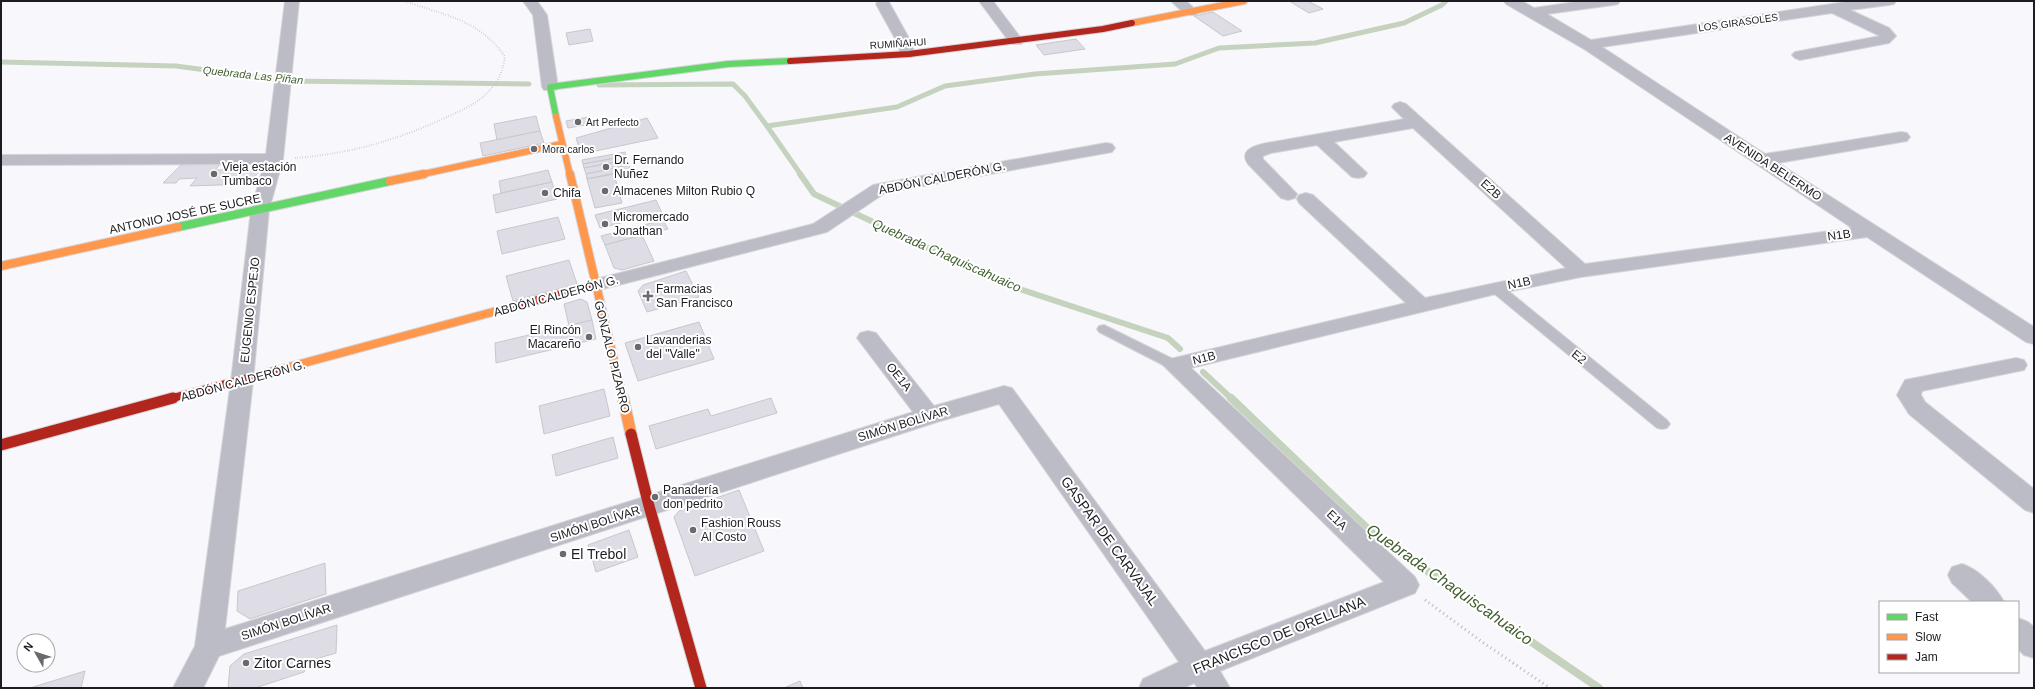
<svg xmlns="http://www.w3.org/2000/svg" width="2035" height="689" viewBox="0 0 2035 689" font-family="Arial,sans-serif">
	<rect width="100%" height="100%" fill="#f8f7fc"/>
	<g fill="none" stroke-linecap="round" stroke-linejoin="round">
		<g stroke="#c5d3be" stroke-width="5">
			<polyline points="1,62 176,66 288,81 529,84"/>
			<polyline points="599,85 733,84 745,96 767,126 897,107 945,86 1035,74 1175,64 1219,48 1315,43 1404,23 1442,5 1446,1"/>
			<polyline points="767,126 801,175"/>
		</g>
		<g stroke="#c5d3be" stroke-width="6">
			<polyline points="800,174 814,194 1004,284 1168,338 1180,349"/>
			<polyline points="1203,372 1232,399"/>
		</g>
		<polyline stroke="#c5d3be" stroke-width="8" points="1231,398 1373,534 1599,688"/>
	</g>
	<g fill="#dedde6" stroke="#c7c7cc">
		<polygon points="1289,1 1308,1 1323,9 1309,13"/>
		<polygon points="1213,12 1242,31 1223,36 1194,16"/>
		<polygon points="590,29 593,41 569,45 566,33"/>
		<polygon points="1076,39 1085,49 1044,55 1036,45"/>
		<polygon points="536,116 540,131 497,140 494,124"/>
		<polygon points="589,117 591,124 568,128 566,121"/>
		<polygon points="647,118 658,138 581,154 576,138"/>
		<polygon points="540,131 544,143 483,156 480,143"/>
		<polygon points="625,152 626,156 583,164 582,160"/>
		<polygon points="626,156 627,160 584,168 583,164"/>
		<polygon points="627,160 629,165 586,174 584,168"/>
		<polygon points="220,164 215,170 261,169 249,184 190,186 197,178 179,179 176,183 163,183 181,165"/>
		<polygon points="629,165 630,170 587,179 586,174"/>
		<polygon points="548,170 552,182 501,193 499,181"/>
		<polygon points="614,174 622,203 595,208 587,179"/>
		<polygon points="552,182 557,199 496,213 493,195"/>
		<polygon points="656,200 662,213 600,228 595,215"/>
		<polygon points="558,217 565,239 502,254 497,231"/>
		<polygon points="663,220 668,229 605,245 601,236"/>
		<polygon points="642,235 654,261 622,270 614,268 605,245"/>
		<polygon points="569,260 577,284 513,301 506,276"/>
		<polygon points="686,271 699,297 647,312 638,291 643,285"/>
		<polygon points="581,299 587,302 592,320 569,326 564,304"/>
		<polygon points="592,320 596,339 496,363 495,343"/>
		<polygon points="699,322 714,359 638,381 625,343"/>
		<polygon points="604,389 610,416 544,434 539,406"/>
		<polygon points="771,398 777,413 656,449 649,426 708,409 711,416"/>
		<polygon points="613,437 618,458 556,476 552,455"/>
		<polygon points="739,490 764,551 695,576 674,517 679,511"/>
		<polygon points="629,530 638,557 596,572 588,545"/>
		<polygon points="325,563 326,594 250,619 237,611 238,591"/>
		<polygon points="337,625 336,653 309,661 304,672 255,688 228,688 230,666 244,654"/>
		<polygon points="85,671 81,688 30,688"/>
		<polygon points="800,681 803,688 784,688"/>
	</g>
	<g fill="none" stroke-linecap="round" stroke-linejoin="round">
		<g stroke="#d6d5d8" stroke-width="2">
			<g id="lane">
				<polygon points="1496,284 1501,285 1667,420 1670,424 1667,428 1662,429 1657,428 1491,291 1489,288 1491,285"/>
				<polygon points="1104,325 1179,362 1181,365 1179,368 1169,368 1099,332 1097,329 1099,326"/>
			</g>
		</g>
		<g stroke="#d6d5d8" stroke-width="2">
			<g id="street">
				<path d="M 285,1 L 299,1 L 283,159 L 269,210 L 253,381 L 225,629 L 913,412 L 857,338 L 860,333 L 868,331 L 876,333 L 934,406 L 1004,386 L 1012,388 L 1205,651 L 1384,582 L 1163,365 L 1166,360 L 1174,358 L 1406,303 L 1299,203 L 1297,199 L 1299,195 L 1306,193 L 1313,195 L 1425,298 L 1566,268 L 1413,128 L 1334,142 L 1367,173 L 1364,177 L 1358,178 L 1352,177 L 1317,145 L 1271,153 L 1263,156 L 1263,159 L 1297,194 L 1295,198 L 1288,200 L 1281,198 L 1248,164 C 1238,150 1256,145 1267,143 L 1404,119 L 1392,107 L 1394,104 L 1400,102 L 1406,104 L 1585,264 L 1852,228 L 1584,49 L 1506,4 L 1504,1 L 1522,1 L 1534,8 L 1582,1 L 1620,1 L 1618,4 L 1613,5 L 1547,14 L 1591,40 L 1852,1 L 1896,1 L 1894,4 L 1889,5 L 1850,10 L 1889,28 L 1896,36 L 1889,43 L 1800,60 L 1795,58 L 1792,55 L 1795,52 L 1880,36 L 1832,13 L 1602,47 L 1765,154 L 1901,132 L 1907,133 L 1910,137 L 1907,141 L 1901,142 L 1778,163 L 2034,327 L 2034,344 L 2026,342 L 1867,237 L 1581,277 L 1496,294 L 1191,368 L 1415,577 L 1419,585 L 1415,593 L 1220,671 L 1230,688 L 1198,688 L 1194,683 L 1184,688 L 1139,688 L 1143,679 L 1179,662 L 999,404 L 937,422 L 219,656 L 203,688 L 173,688 L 195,646 L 231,381 L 251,210 L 264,164 L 1,165 L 1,155 L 266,154 Z"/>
				<polygon points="523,1 537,1 547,15 558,87 556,90 544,90 542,87 533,15"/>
				<polygon points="878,1 888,1 890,4 911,42 915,54 912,57 902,57 897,42 876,4"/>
				<polygon points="979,1 993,1 1023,41 1021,44 1011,44"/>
				<polygon points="1171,1 1186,1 1198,12 1196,15 1186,15"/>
				<polygon points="1106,143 1112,144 1115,148 1112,152 885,193 827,232 595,291 588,289 585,285 588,281 813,224 873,185"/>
				<polygon points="2016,358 2024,360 2027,365 2024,370 1922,391 1921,395 1925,402 2034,489 2034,513 2025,510 1909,414 1897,395 1905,380"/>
				<path d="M 1962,564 C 1978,569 1996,587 2004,602 L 1972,602 L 1952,583 L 1948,575 L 1952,567 Z"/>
				<polygon points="2018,618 2028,622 2034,627 2034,658 2024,655 2018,649"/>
			</g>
		</g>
		<g stroke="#d6d5d8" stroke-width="8">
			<polyline id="fast-far1" points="556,116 550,87 728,64 790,61"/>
		</g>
		<g stroke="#d6d5d8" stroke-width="10">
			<polyline id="fast" points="178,227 390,181"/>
		</g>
		<g stroke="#d6d5d8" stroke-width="8">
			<g id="slow-far2">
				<polyline points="1132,23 1244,1"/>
				<polyline points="556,116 570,175"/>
				<polyline points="419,175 561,144"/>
			</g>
		</g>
		<g stroke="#d6d5d8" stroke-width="10">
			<g id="slow-far1">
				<polyline points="570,174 623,399"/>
				<polyline points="390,181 424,174"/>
				<polyline points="1,266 178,227"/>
				<polyline points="278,370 504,309"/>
			</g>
		</g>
		<g stroke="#d6d5d8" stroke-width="13">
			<polyline id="slow" points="623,398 631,434"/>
		</g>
		<g stroke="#d6d5d8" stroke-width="8">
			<polyline id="jam-far2" points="790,61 909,54 1103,29 1132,23"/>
		</g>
		<g stroke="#d6d5d8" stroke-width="10">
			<g id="jam-far1">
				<polyline points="504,309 595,285"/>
				<polyline points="169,399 278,370"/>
			</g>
		</g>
		<g stroke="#d6d5d8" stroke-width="13">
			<g id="jam">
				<polyline points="631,434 649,506 701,688"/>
				<polyline points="1,445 173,398"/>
			</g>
		</g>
		<path stroke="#b8b7bf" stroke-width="2" stroke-dasharray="0.5 2" stroke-linecap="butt" d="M 295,158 C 349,154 398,140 447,117 C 462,110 479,103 490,90 C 499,80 503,70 505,57 C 482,21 442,14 404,1"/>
		<polyline stroke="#b8b7bf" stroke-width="3" stroke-dasharray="1 3.5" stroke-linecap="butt" points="1425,600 1485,644 1550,688"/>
		<use href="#lane" fill="#bcbcc7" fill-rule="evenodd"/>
		<use href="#street" fill="#bcbcc7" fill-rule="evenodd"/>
		<use href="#fast-far1" stroke="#63d668" stroke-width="6"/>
		<use href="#fast" stroke="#63d668" stroke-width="8"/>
		<use href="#slow-far2" stroke="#ff974d" stroke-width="6"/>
		<use href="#slow-far1" stroke="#ff974d" stroke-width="8"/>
		<use href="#slow" stroke="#ff974d" stroke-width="11"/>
		<use href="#jam-far2" stroke="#b3261e" stroke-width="6"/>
		<use href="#jam-far1" stroke="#b3261e" stroke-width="8"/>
		<use href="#jam" stroke="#b3261e" stroke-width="11"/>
	</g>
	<g fill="#69696e" stroke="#fff" stroke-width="1.5">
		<circle cx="578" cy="122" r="4"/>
		<circle cx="534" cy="149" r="4"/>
		<circle cx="606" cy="167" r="4"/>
		<circle cx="214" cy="174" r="4"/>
		<circle cx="605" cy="191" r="4"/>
		<circle cx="545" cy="193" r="4"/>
		<circle cx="605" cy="224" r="4"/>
		<path d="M646 290h4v4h4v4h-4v4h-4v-4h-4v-4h4z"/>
		<circle cx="589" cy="337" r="4"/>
		<circle cx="638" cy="347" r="4"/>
		<circle cx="655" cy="497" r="4"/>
		<circle cx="693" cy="530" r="4"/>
		<circle cx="563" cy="554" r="4"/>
		<circle cx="246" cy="663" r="4"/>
	</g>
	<g text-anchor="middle" stroke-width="4" stroke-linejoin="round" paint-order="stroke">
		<g font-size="10" fill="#1c1c22" stroke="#fff">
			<text transform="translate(1738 22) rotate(-8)" y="4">LOS GIRASOLES</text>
			<text transform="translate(898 43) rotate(-4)" y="4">RUMIÑAHUI</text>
		</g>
		<g font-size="10" fill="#1c1c22" stroke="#fff" text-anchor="start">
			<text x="586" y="126">Art Perfecto</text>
			<text x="542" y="153">Mora carlos</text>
		</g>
		<g font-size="11" font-style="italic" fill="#3f5d2e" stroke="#fff">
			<text transform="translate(253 75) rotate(6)" y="4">Quebrada Las Piñan</text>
		</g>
		<g font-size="12" fill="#1c1c22" stroke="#fff" text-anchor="start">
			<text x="614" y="164">Dr. Fernando<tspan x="614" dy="14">Nuñez</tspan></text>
			<text x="222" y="171">Vieja estación<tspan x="222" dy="14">Tumbaco</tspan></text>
			<text x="613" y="195">Almacenes Milton Rubio Q</text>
			<text x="553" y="197">Chifa</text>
			<text x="613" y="221">Micromercado<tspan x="613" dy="14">Jonathan</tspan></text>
			<text x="656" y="293">Farmacias<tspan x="656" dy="14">San Francisco</tspan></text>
			<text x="581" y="334" text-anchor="end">El Rincón<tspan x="581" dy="14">Macareño</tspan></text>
			<text x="646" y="344">Lavanderias<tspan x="646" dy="14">del "Valle"</tspan></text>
			<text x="663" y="494">Panadería<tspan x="663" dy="14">don pedrito</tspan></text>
			<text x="701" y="527">Fashion Rouss<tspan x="701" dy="14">Al Costo</tspan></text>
		</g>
		<g font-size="12" fill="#1c1c22" stroke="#fff">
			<text transform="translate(1773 167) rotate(33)" y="4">AVENIDA BELERMO</text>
			<text transform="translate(942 178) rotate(-11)" y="4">ABDÓN CALDERÓN G.</text>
			<text transform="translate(1491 189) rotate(42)" y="4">E2B</text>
			<text transform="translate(185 214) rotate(-12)" y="4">ANTONIO JOSÉ DE SUCRE</text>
			<text transform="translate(1839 235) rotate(-8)" y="4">N1B</text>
			<text transform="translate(1519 283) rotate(-12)" y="4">N1B</text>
			<text transform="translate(556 296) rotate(-15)" y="4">ABDÓN CALDERÓN G.</text>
			<text transform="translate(250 310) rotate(-84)" y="4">EUGENIO ESPEJO</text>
			<text transform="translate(612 357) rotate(76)" y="4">GONZALO PIZARRO</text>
			<text transform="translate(1579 357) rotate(39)" y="4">E2</text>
			<text transform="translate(1204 358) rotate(-14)" y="4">N1B</text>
			<text transform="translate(899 377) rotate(51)" y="4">OE1A</text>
			<text transform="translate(243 381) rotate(-15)" y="4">ABDÓN CALDERÓN G.</text>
			<text transform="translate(903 424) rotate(-17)" y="4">SIMÓN BOLÍVAR</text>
			<text transform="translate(1337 520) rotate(44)" y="4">E1A</text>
			<text transform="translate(595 524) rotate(-18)" y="4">SIMÓN BOLÍVAR</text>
			<text transform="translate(286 622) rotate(-18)" y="4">SIMÓN BOLÍVAR</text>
		</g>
		<g font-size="13" font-style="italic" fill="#3f5d2e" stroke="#fff">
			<text transform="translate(947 255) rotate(24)" y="5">Quebrada Chaquiscahuaico</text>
		</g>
		<g font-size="14" fill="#1c1c22" stroke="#fff">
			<text transform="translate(1110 541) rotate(54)" y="5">GASPAR DE CARVAJAL</text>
			<text transform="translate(1279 635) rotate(-22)" y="5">FRANCISCO DE ORELLANA</text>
		</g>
		<g font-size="14" fill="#1c1c22" stroke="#fff" text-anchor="start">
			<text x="571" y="559">El Trebol</text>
			<text x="254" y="668">Zitor Carnes</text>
		</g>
		<g font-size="16" font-style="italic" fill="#3f5d2e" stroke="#fff">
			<text transform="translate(1450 584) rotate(35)" y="6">Quebrada Chaquiscahuaico</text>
		</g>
	</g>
	<rect width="2035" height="689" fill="none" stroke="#1c1c22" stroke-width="4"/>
	<rect x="1879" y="601" width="140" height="72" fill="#ffffff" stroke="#a4a4a7"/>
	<rect x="1887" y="614" width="20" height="6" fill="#63d668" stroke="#a4a4a7"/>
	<text x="1915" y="621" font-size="12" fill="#1c1c22">Fast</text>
	<rect x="1887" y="634" width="20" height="6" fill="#ff974d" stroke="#a4a4a7"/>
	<text x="1915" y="641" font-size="12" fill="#1c1c22">Slow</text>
	<rect x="1887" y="654" width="20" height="6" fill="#b3261e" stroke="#a4a4a7"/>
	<text x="1915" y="661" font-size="12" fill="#1c1c22">Jam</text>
	<g transform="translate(36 653) rotate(309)"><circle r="19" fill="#ffffff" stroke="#a4a4a7"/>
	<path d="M0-3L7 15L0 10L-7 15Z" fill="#69696e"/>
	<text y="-6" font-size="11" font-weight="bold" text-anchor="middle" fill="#1c1c22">N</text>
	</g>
</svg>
